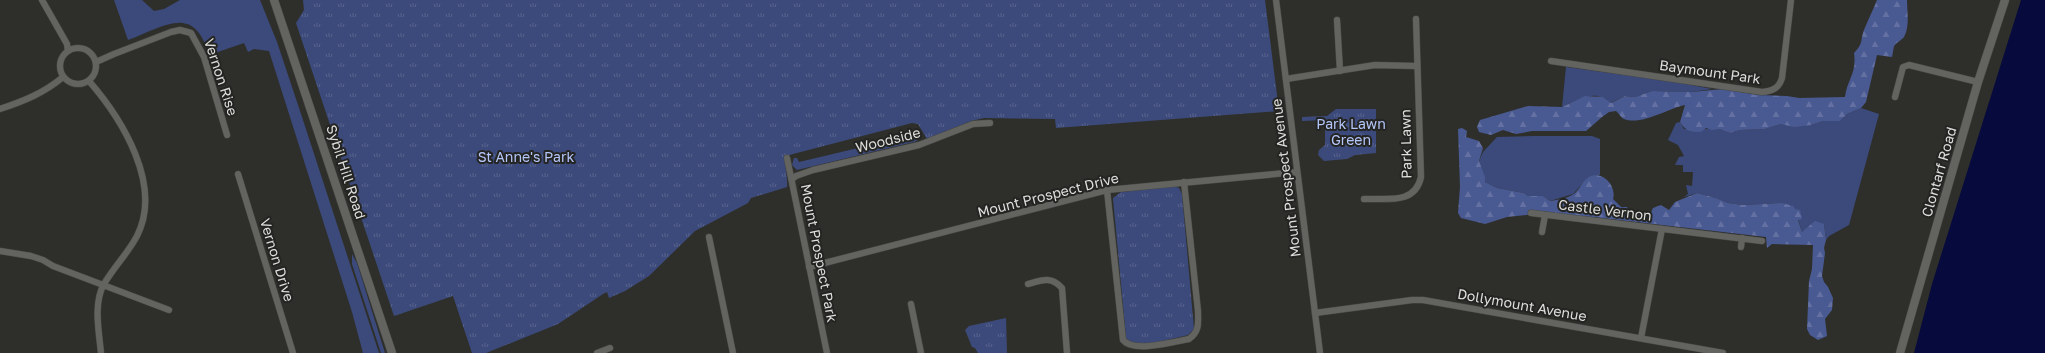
<svg xmlns="http://www.w3.org/2000/svg" width="2045" height="353" viewBox="0 0 2045 353" font-family="'Golos Text',sans-serif">
	<defs>
		<pattern id="forest-firs" width="22" height="20" patternUnits="userSpaceOnUse"><rect width="22" height="20" fill="#495992"/><path d="M5 1l3.5 6h-7zM16 11l3.5 6h-7z" fill="#6370a1"/></pattern>
		<pattern id="park-tufts" width="24" height="20" patternUnits="userSpaceOnUse"><rect width="24" height="20" fill="#3c4a7b"/><path d="M3 7l-1-3M5 7V3M7 7l1-3M15 17l-1-3M17 17v-4M19 17l1-3" fill="none" stroke="#58648d"/></pattern>
	</defs>
	<rect width="100%" height="100%" fill="#2e2f2b"/>
	<g fill="#3c4a7b">
		<path d="M 114,0 L 142,0 L 154,11 L 164,9 L 180,0 L 260,0 L 277,42 L 302,117 L 379,353 L 363,353 L 352,312 L 269,51 L 254,49 L 248,52 L 244,43 L 209,55 C 194,3 165,26 128,40 Z"/>
		<path d="M 1566,67 L 1670,81 L 1712,89 L 1691,92 L 1652,91 L 1635,97 L 1625,96 L 1610,103 C 1597,88 1577,100 1562,107 Z"/>
		<polygon points="1861,108 1879,114 1849,225 1829,236 1826,240 1824,224 1802,232 1795,209 1782,203 1743,205 1728,203 1716,198 1697,193 1684,197 1688,194 1686,185 1692,186 1693,172 1683,172 1683,165 1675,165 1679,157 1684,156 1678,145 1668,140 1676,123 1680,122 1684,129 1719,129 1730,133 1740,130 1765,129 1781,124 1811,125 1823,121 1840,121 1847,114"/>
		<polygon points="914,131 919,135 918,140 914,142 797,170 792,165 794,158 797,158 799,162 909,136 908,132"/>
		<polygon points="1534,136 1592,136 1600,139 1600,175 1588,178 1573,194 1550,201 1543,196 1528,196 1524,193 1497,188 1485,182 1479,161 1483,152 1497,137"/>
		<polygon points="352,254 357,263 385,353 381,353 352,264"/>
	</g>
	<g fill="url(#forest-firs)">
		<path d="M 1877,0 L 1907,0 C 1907,12 1910,26 1904,37 C 1902,40 1897,42 1894,46 L 1892,57 L 1877,55 L 1866,102 L 1861,108 L 1847,114 L 1840,121 L 1823,121 L 1811,125 L 1794,127 L 1781,124 L 1765,129 L 1740,130 L 1730,133 L 1719,129 L 1712,130 L 1706,128 L 1701,132 C 1691,132 1685,131 1680,122 L 1685,105 C 1669,108 1641,126 1624,119 C 1621,118 1619,113 1616,111 L 1609,112 L 1602,117 L 1586,131 L 1532,131 L 1516,134 L 1503,130 L 1491,135 L 1479,132 L 1477,127 L 1480,120 L 1528,106 L 1562,107 L 1585,96 L 1603,97 L 1611,103 L 1625,96 L 1635,97 L 1652,91 L 1691,92 L 1723,89 L 1758,95 L 1787,96 L 1799,98 L 1845,97 C 1847,79 1857,74 1854,53 C 1864,43 1860,40 1864,30 C 1868,20 1873,10 1877,0 Z"/>
		<path d="M 1462,128 L 1467,131 L 1466,137 L 1479,141 L 1483,148 L 1479,161 L 1485,177 L 1485,182 L 1497,188 L 1524,193 L 1528,196 L 1543,196 L 1550,201 C 1558,200 1569,198 1575,193 C 1580,189 1583,180 1589,177 C 1603,170 1617,187 1613,199 L 1621,207 L 1627,207 L 1629,213 L 1650,215 L 1653,208 L 1661,205 L 1669,210 L 1675,202 L 1697,193 L 1716,198 L 1728,203 L 1743,205 L 1782,203 L 1793,206 L 1795,209 L 1800,210 L 1802,219 L 1798,220 L 1802,232 L 1815,221 L 1824,224 L 1826,240 L 1824,248 L 1825,253 L 1822,276 L 1824,282 L 1828,287 L 1833,298 L 1832,310 L 1825,319 L 1827,336 L 1818,340 L 1810,335 L 1807,329 L 1809,281 L 1812,269 L 1813,245 L 1772,244 L 1767,248 L 1766,237 L 1593,217 L 1537,214 L 1507,217 L 1485,224 L 1461,218 L 1458,213 L 1460,187 L 1458,129 Z"/>
	</g>
	<g fill="url(#park-tufts)">
		<path d="M 303,0 L 1265,0 L 1279,111 L 1056,128 L 1055,119 L 984,118 L 971,121 L 927,139 L 918,124 L 912,123 L 793,154 L 784,157 C 785,162 788,184 787,187 L 751,198 L 748,203 L 695,231 L 649,276 L 625,291 L 609,298 L 607,292 L 603,294 L 558,324 L 486,353 L 472,353 L 453,296 L 394,316 L 296,23 L 304,10 Z"/>
		<polygon points="1336,109 1376,109 1376,153 1355,155 1347,159 1324,161 1318,155 1319,150 1325,145 1325,120 1302,121 1302,117 1327,116"/>
		<polygon points="1174,186 1179,188 1182,194 1194,329 1188,335 1138,347 1127,342 1126,338 1113,198 1121,192"/>
		<polygon points="1006,318 1007,353 978,353 975,348 972,347 965,330 969,326"/>
	</g>
	<polygon fill="#070a3c" points="2021,0 2045,0 2045,353 1914,353 1932,284"/>
	<g fill="none" stroke-linecap="round" stroke-linejoin="round">
		<g stroke="#4a4b48" stroke-width="7">
			<g id="minor">
				<polyline points="42,0 67,44 68,51"/>
				<polyline points="1276,0 1320,353"/>
				<polyline points="1337,20 1340,71"/>
				<circle cx="78" cy="66" r="18"/>
				<path d="M 1551,61 L 1762,92 C 1773,91 1779,88 1782,78 L 1791,0"/>
				<polyline points="96,62 114,54 171,32 180,30 191,33 204,57 227,135"/>
				<polyline points="1286,79 1375,65 1416,66"/>
				<path d="M 89,81 C 122,119 163,185 137,236 C 128,253 114,267 104,284 C 93,303 99,332 101,353"/>
				<polyline points="1895,97 1903,67 1909,65 1978,82"/>
				<path d="M 0,109 C 24,101 44,93 63,77"/>
				<polyline points="787,158 827,353"/>
				<polyline points="238,174 293,353"/>
				<polyline points="792,179 796,176 813,170 919,145 973,124 990,123"/>
				<path d="M 1107,190 L 1123,340 C 1133,353 1173,342 1189,339 C 1200,331 1198,323 1198,311 L 1184,182"/>
				<path d="M 1364,199 C 1387,198 1415,205 1421,177 L 1416,19"/>
				<polyline points="1531,213 1762,241"/>
				<polyline points="1542,232 1545,215"/>
				<polyline points="709,237 733,353"/>
				<polyline points="1741,247 1742,238"/>
				<polyline points="0,251 31,256 43,260 53,266 169,310"/>
				<polyline points="809,267 1107,190 1297,172"/>
				<path d="M 1028,284 C 1042,280 1051,276 1062,288 L 1067,353"/>
				<polyline points="911,304 921,353"/>
				<polyline points="1315,313 1412,300 1423,300 1723,353"/>
				<polyline points="1641,338 1662,229"/>
				<polyline points="597,353 610,348"/>
			</g>
		</g>
		<g stroke="#4a4b48" stroke-width="9">
			<g id="secondary">
				<polyline points="274,0 392,353"/>
				<polyline points="1900,353 1978,82 2005,0"/>
			</g>
		</g>
		<use href="#minor" stroke="#636460" stroke-width="6"/>
		<use href="#secondary" stroke="#636460" stroke-width="8"/>
	</g>
	<g text-anchor="middle" stroke-width="4" stroke-linejoin="round" paint-order="stroke">
		<g font-size="14" fill="#dedfdc" stroke="#242522">
			<text transform="translate(1710 72) rotate(8)" y="5">Baymount Park</text>
			<text transform="translate(221 77) rotate(72)" y="5">Vernon Rise</text>
			<text transform="translate(888 140) rotate(-14)" y="5">Woodside</text>
			<text transform="translate(1406 144) rotate(-91)" y="5">Park Lawn</text>
			<text transform="translate(346 172) rotate(72)" y="5">Sybil Hill Road</text>
			<text transform="translate(1939 172) rotate(-74)" y="5">Clontarf Road</text>
			<text transform="translate(1286 178) rotate(-97)" y="5">Mount Prospect Avenue</text>
			<text transform="translate(1048 195) rotate(-14)" y="5">Mount Prospect Drive</text>
			<text transform="translate(1605 210) rotate(7)" y="5">Castle Vernon</text>
			<text transform="translate(819 253) rotate(79)" y="5">Mount Prospect Park</text>
			<text transform="translate(277 260) rotate(73)" y="5">Vernon Drive</text>
			<text transform="translate(1522 305) rotate(10)" y="5">Dollymount Avenue</text>
		</g>
		<g font-size="14" fill="#b4c5f9" stroke="#242522">
			<text x="1351" y="129">Park Lawn<tspan x="1351" dy="16">Green</tspan></text>
			<text x="526" y="162">St Anne's Park</text>
		</g>
	</g>
</svg>
